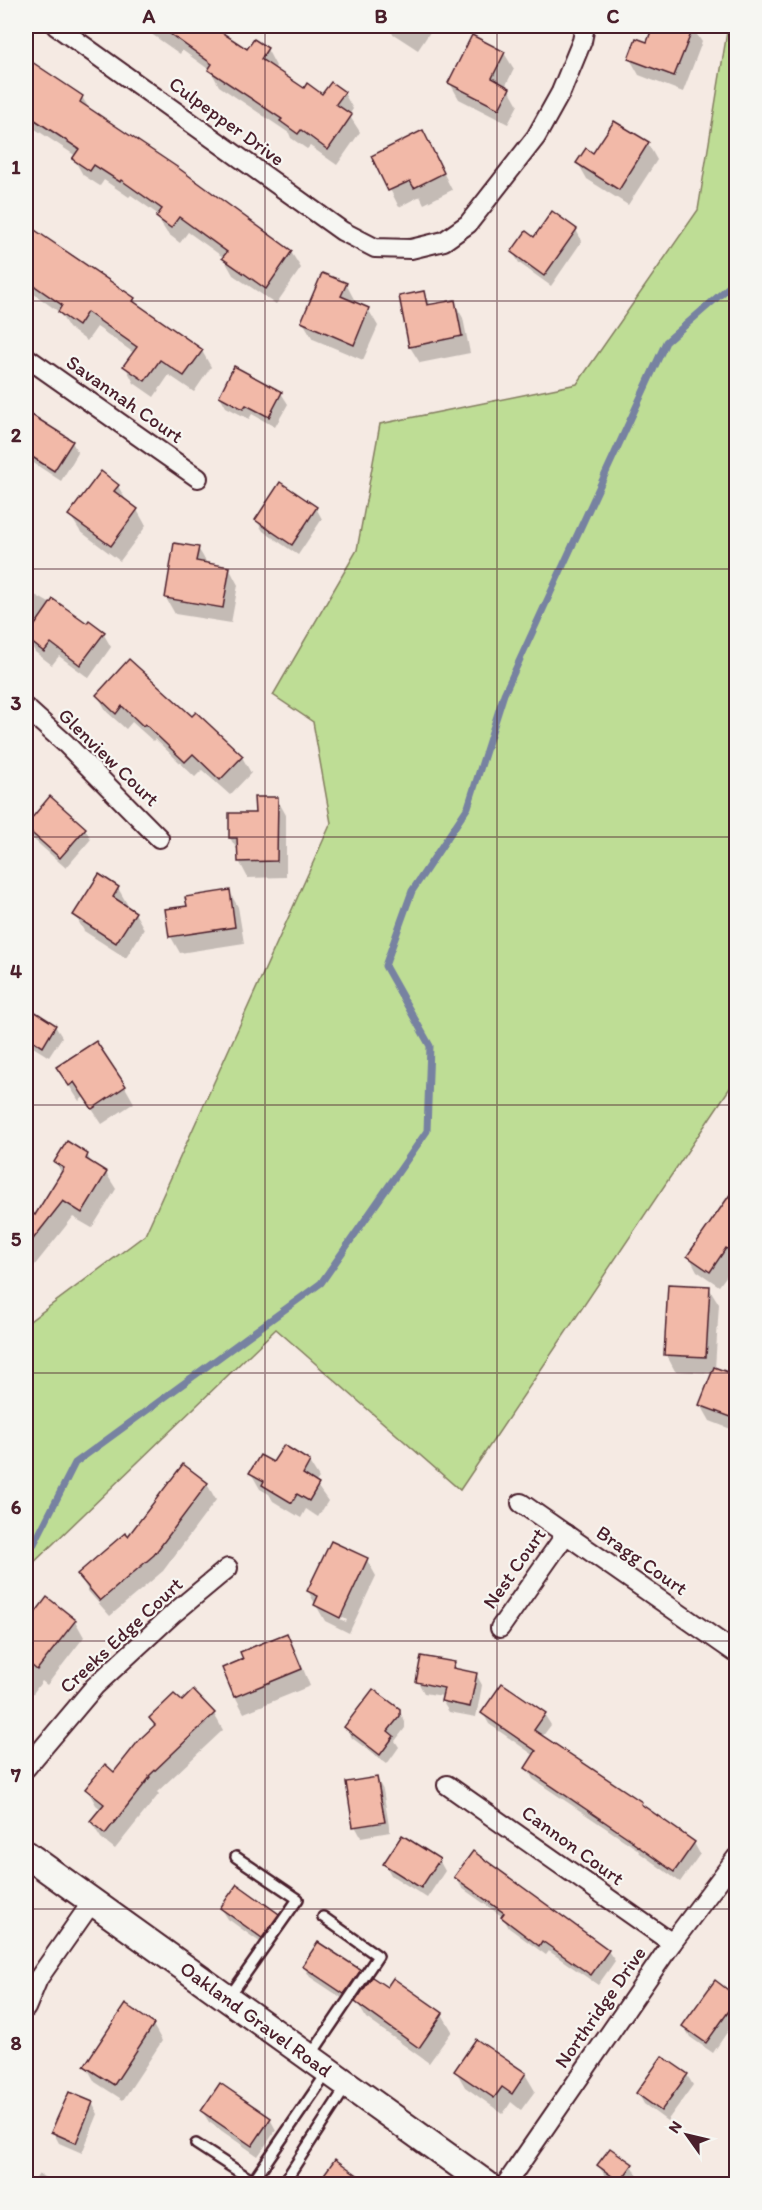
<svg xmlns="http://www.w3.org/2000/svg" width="762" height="2210" viewBox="0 0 762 2210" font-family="Itim,sans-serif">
	<rect width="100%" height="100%" fill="#f5eae3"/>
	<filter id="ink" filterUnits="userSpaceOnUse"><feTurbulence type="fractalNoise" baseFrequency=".0167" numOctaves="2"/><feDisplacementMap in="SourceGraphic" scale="12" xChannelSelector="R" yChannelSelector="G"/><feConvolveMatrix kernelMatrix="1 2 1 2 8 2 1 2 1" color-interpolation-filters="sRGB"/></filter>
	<g filter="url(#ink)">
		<polygon fill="#bedd95" stroke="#847e60" stroke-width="1.5" points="728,26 736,26 736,1079 460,1490 276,1329 26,1570 26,1324 145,1235 331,823 313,722 273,695 357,550 380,424 577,384 698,210"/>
		<g fill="#0003" fill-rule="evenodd">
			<polygon points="140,26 217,26 222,34 247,51 267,49 276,66 274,70 304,90 322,96 344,93 353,109 349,115 360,132 337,165 310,146 307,149 291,138 289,133 219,86 211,71 182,50 180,54"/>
			<polygon points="381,26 434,26 418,50"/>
			<polygon points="655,26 691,26 702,42 683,92 639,75 630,59 648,43"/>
			<polygon points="504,53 514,69 505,87 509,89 518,105 508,124 459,99 450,83"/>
			<polygon points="26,60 82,97 90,110 291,252 301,268 276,304 233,275 223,257 188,232 180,243 167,233 157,217 159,215 131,195 129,197 104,180 100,186 83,175 74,159 76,156 26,123"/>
			<polygon points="423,132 452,190 424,204 420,196 399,207 373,156"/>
			<polygon points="648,144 657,160 628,205 587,179 578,163 594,155"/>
			<polygon points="553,214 576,230 582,241 551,286 519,263 513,252 534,239"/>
			<polygon points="26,226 134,299 139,307 202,351 211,367 194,392 169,375 154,397 134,383 125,366 134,353 97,327 87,341 69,328 59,312 27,289 26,291"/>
			<polygon points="346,284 355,301 354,303 368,309 378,326 363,360 313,339 303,322"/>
			<polygon points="423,293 431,306 454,302 463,318 470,353 420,363 410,347"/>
			<polygon points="281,393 288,404 275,427 252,414 249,419 226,407 220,396"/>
			<polygon points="32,417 72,442 78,453 61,481 26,458 26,428"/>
			<polygon points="118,486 127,502 137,510 146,526 120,561 80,531 70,515"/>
			<polygon points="316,508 322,519 298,555 263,531 256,520"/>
			<polygon points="198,548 208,565 229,568 238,585 231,623 175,614 166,598"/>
			<polygon points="26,590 103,633 111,647 89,678 59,656 52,665 35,652 27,638 29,635 26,633"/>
			<polygon points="98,696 192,718 242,757 251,773 230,795 202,770 195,777 155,739 153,741 132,722 126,729 107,712"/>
			<polygon points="26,763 33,774 26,785"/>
			<polygon points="51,798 85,829 91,839 66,868 32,838 26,827"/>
			<polygon points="277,799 286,815 286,877 248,878 239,861 239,853 230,838"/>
			<polygon points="118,888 127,904 126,907 135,913 144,929 126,958 84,931 75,915"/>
			<polygon points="229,891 238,907 244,943 180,953 171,937"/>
			<polygon points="26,1008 55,1026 62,1037 49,1057 33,1047 28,1055 26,1054"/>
			<polygon points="58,1068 125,1087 134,1103 102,1124 84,1097 79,1101"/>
			<polygon points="87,1155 93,1165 106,1173 116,1189 92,1228 73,1217 26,1276 26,1209 36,1218 62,1174 56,1162"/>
			<polygon points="736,1190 736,1263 719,1286 697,1271 689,1256"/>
			<polygon points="709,1288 719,1304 715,1369 736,1378 736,1431 710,1421 701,1405 713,1373 675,1371 666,1354"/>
			<polygon points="309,1462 319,1478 315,1483 328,1501 318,1517 306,1509 301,1518 273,1501 269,1494 260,1489 251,1473 273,1464"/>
			<polygon points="207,1484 216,1500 163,1571 110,1616 88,1591 79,1574"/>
			<path d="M 367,1560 L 376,1576 L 349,1633 L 325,1621 L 308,1591 ZM 326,1609 L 347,1620 L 346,1622 L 326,1612 Z"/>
			<polygon points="47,1599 75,1621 84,1637 47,1685 42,1681 26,1703 26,1627"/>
			<polygon points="286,1634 296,1651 310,1686 244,1713 235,1696 245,1660"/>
			<polygon points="454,1664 457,1670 476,1674 482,1685 476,1717 449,1712 442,1701 443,1696 424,1693 418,1682"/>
			<polygon points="182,1703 214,1714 223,1730 157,1792 159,1794 115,1849 101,1838 91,1822 101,1809 96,1805 87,1789 115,1774 156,1727 151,1718"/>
			<polygon points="399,1710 405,1722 405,1728 395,1741 399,1747 387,1764 352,1738 346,1728"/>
			<polygon points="483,1713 544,1714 551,1725 542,1737 641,1804 644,1808 694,1843 700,1854 680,1882 640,1853 637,1849 533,1779 527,1768 535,1756 489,1724"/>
			<polygon points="377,1779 383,1790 390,1832 361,1837 355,1826"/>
			<polygon points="439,1860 445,1871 427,1898 391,1875 385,1864"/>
			<polygon points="456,1877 608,1951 615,1961 598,1985 549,1951 546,1955 509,1928 503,1917 462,1888"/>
			<polygon points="221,1908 278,1915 284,1926 268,1948 228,1919"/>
			<polygon points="304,1967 360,1971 366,1981 351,2004 310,1977"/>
			<polygon points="394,1980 442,2014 452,2031 429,2063 366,2018 357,2002 388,1989"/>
			<polygon points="715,1982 736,1998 736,2019 713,2053 690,2037 684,2026"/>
			<polygon points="153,2025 162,2041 123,2100 95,2082 86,2066"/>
			<polygon points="477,2041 525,2074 535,2091 521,2110 511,2102 503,2114 465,2087 456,2071"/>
			<polygon points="687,2075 693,2085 667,2121 644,2104 638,2093"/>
			<polygon points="92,2103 98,2114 82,2153 59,2143 53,2132"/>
			<polygon points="202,2111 270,2119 276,2130 258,2156 209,2122"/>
			<polygon points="335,2161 368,2184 319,2184"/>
			<polygon points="632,2165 638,2176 632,2184 616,2184 605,2176 599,2166"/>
			<polygon points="39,2174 55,2184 32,2184"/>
		</g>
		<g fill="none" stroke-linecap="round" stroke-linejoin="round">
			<polyline stroke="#7782a1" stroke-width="7" points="26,1550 34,1544 75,1463 321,1283 427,1131 430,1046 385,966 412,891 468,807 504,694 666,342 736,281"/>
		</g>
		<g fill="#f2b9a8" stroke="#4a1f2b" stroke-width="1.5">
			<polygon points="159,26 212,26 247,49 254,39 268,48 261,59 304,88 307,83 322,94 331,82 345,92 336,104 352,115 328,150 301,130 298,134 280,121 282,119 208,70 212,64"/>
			<polygon points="653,26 694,26 674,76 628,59 636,38 647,42"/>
			<polygon points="472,35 505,52 492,78 510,88 499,109 448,83"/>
			<polygon points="26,58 83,96 80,102 177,167 292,251 266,289 222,258 227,252 179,217 171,228 156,217 162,209 121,180 120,182 94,165 90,171 72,159 79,149 26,114"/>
			<polygon points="614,121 649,142 619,190 576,163 586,148 593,153"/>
			<polygon points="423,130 444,173 414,188 410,181 388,191 371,156"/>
			<polygon points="552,211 577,229 544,276 511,252 526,231 534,237"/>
			<polygon points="26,224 135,298 133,301 203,350 184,376 160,360 145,381 123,366 137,347 87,312 78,326 58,312 62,305 26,280"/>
			<polygon points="322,273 347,283 341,296 369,308 354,345 301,322"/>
			<polygon points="424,291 427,305 455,300 462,336 409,347 399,296"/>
			<polygon points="234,366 282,392 269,417 246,405 243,409 219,396"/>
			<polygon points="32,415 73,441 54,471 26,453 26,425"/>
			<polygon points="101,471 119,485 114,491 138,509 111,546 68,515"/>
			<polygon points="280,482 317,507 292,545 255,520"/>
			<polygon points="174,543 199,547 196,561 230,567 223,608 165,598"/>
			<polygon points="53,599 87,623 89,620 105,632 80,665 51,643 44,652 26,638"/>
			<polygon points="129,659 192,716 196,712 243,756 220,780 193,754 185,762 145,724 143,726 122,706 116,714 96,695"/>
			<polygon points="50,796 86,828 60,858 26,828 26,825"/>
			<polygon points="254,797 278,797 277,861 238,862 237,838 229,838 229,813 255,813"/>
			<polygon points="99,874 119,887 113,897 136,912 116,943 73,915"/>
			<polygon points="230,890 235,927 169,937 165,909 187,906 185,897"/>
			<polygon points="26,1006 56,1025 43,1047 26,1036"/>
			<polygon points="96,1041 126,1086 92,1109 74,1082 69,1086 56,1067"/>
			<polygon points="67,1141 88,1154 86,1159 107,1172 82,1213 63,1201 26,1248 26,1207 35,1215 64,1168 54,1162"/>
			<polygon points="736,1186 736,1255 726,1248 710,1272 687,1256"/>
			<polygon points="668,1284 710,1286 706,1357 664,1355"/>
			<polygon points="714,1367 736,1375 736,1419 699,1405"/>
			<polygon points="284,1445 310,1461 303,1474 319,1484 309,1501 297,1494 292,1503 262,1485 264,1481 249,1473 260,1455 273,1462"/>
			<polygon points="183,1464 208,1483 154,1555 100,1601 77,1574 125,1533 128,1536"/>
			<polygon points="331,1541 368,1558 340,1618 314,1605 318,1596 307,1591"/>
			<polygon points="47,1597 76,1620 37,1670 26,1661 26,1625"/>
			<polygon points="287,1633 302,1669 234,1697 222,1668 243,1659 240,1652"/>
			<polygon points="421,1656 455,1662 453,1668 477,1673 470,1707 441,1701 444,1688 416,1682"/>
			<polygon points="502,1683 546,1713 534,1730 642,1802 641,1804 695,1842 674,1872 632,1842 633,1841 525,1768 536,1751 481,1713"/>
			<polygon points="373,1689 400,1709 400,1716 388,1731 394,1736 380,1755 344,1727"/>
			<polygon points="193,1690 215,1713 149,1776 150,1777 105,1834 90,1821 104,1804 85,1789 105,1764 114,1772 140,1739 155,1725 149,1718 174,1694 182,1701"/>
			<polygon points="377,1777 385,1822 353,1827 346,1782"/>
			<polygon points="402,1835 440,1859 421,1888 383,1864"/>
			<polygon points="473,1851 609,1950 591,1975 542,1941 539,1946 501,1917 504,1913 454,1877"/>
			<polygon points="237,1884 279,1914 262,1938 220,1908"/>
			<polygon points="318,1942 361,1970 344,1994 302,1966"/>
			<polygon points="372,1977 387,1987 393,1978 443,2013 419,2048 355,2002"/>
			<polygon points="715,1980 736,1996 736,2001 706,2043 682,2026"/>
			<polygon points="125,2004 154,2024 114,2085 84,2066"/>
			<polygon points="476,2039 526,2073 512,2094 502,2087 494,2098 454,2071"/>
			<polygon points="662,2056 688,2074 661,2111 636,2093"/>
			<polygon points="220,2083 271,2118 252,2146 201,2111"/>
			<polygon points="69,2092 93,2102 76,2143 51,2132"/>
			<polygon points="610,2148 633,2164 620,2182 597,2165"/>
			<polygon points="335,2159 370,2184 317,2184"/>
		</g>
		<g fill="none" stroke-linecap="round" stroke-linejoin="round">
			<g stroke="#4a1f2b" stroke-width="14">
				<g id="lane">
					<polyline points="229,1997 298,1899 236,1857"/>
					<polyline points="311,2055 378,1956 323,1917"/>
					<polyline points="196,2144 253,2181 327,2073"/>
					<polyline points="283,2184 346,2087"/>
				</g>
			</g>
			<g stroke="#4a1f2b" stroke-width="22">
				<g id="street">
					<polyline points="56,26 342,231 375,248 411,249 444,241 468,224 536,137 561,92 582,41 585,26"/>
					<polyline points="26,357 198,478"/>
					<polyline points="26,708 66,744 159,838"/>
					<polyline points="521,1503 736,1653"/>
					<polyline points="500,1628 566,1534"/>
					<polyline points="26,1768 95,1686 174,1613 228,1568"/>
					<polyline points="447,1785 672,1943"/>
					<polyline points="26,2008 38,1979 92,1902"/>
					<polyline points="506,2184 672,1943 736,1858"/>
				</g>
			</g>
			<g stroke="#4a1f2b" stroke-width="30">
				<polyline id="secondary" points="26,1854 486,2184"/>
			</g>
			<use href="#lane" stroke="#f6f6f2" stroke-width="9"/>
			<use href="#street" stroke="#f6f6f2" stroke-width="18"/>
			<use href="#secondary" stroke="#f6f6f2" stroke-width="26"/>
		</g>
	</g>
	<path fill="none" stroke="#4a1f2b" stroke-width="1.5" stroke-opacity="0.55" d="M 265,26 L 265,2184M 497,26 L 497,2184M 26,301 L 736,301M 26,569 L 736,569M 26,837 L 736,837M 26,1105 L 736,1105M 26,1373 L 736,1373M 26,1641 L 736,1641M 26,1909 L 736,1909"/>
	<g text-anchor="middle" stroke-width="4.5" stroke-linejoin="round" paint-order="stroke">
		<g font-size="20" fill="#4a1f2b" stroke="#f6f6f2">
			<text transform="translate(227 121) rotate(36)" y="7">Culpepper Drive</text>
			<text transform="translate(125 399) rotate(35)" y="7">Savannah Court</text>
			<text transform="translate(109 757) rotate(44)" y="7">Glenview Court</text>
			<text transform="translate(642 1560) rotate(35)" y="7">Bragg Court</text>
			<text transform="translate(514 1568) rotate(-55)" y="7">Nest Court</text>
			<text transform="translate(121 1635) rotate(-43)" y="7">Creeks Edge Court</text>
			<text transform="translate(573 1845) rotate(36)" y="7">Cannon Court</text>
			<text transform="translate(600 2007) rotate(-55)" y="7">Northridge Drive</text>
			<text transform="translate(256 2019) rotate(36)" y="7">Oakland Gravel Road</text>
		</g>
	</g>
	<rect width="762" height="2210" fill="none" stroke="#f6f6f2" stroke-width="66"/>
	<g transform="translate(687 2135) rotate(304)" stroke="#f6f6f2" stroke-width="4.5" paint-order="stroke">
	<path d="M0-4.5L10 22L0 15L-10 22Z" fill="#4a1f2b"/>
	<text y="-9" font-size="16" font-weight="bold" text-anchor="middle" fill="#4a1f2b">N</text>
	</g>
	<rect x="33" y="33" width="696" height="2144" fill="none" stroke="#4a1f2b" stroke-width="2"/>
	<g font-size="20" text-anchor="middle" font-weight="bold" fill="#4a1f2b">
		<text x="149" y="23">A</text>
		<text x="381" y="23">B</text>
		<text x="613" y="23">C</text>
		<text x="16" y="174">1</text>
		<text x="16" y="442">2</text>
		<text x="16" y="710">3</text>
		<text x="16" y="978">4</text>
		<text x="16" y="1246">5</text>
		<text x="16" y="1514">6</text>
		<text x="16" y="1782">7</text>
		<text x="16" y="2050">8</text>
	</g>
</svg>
